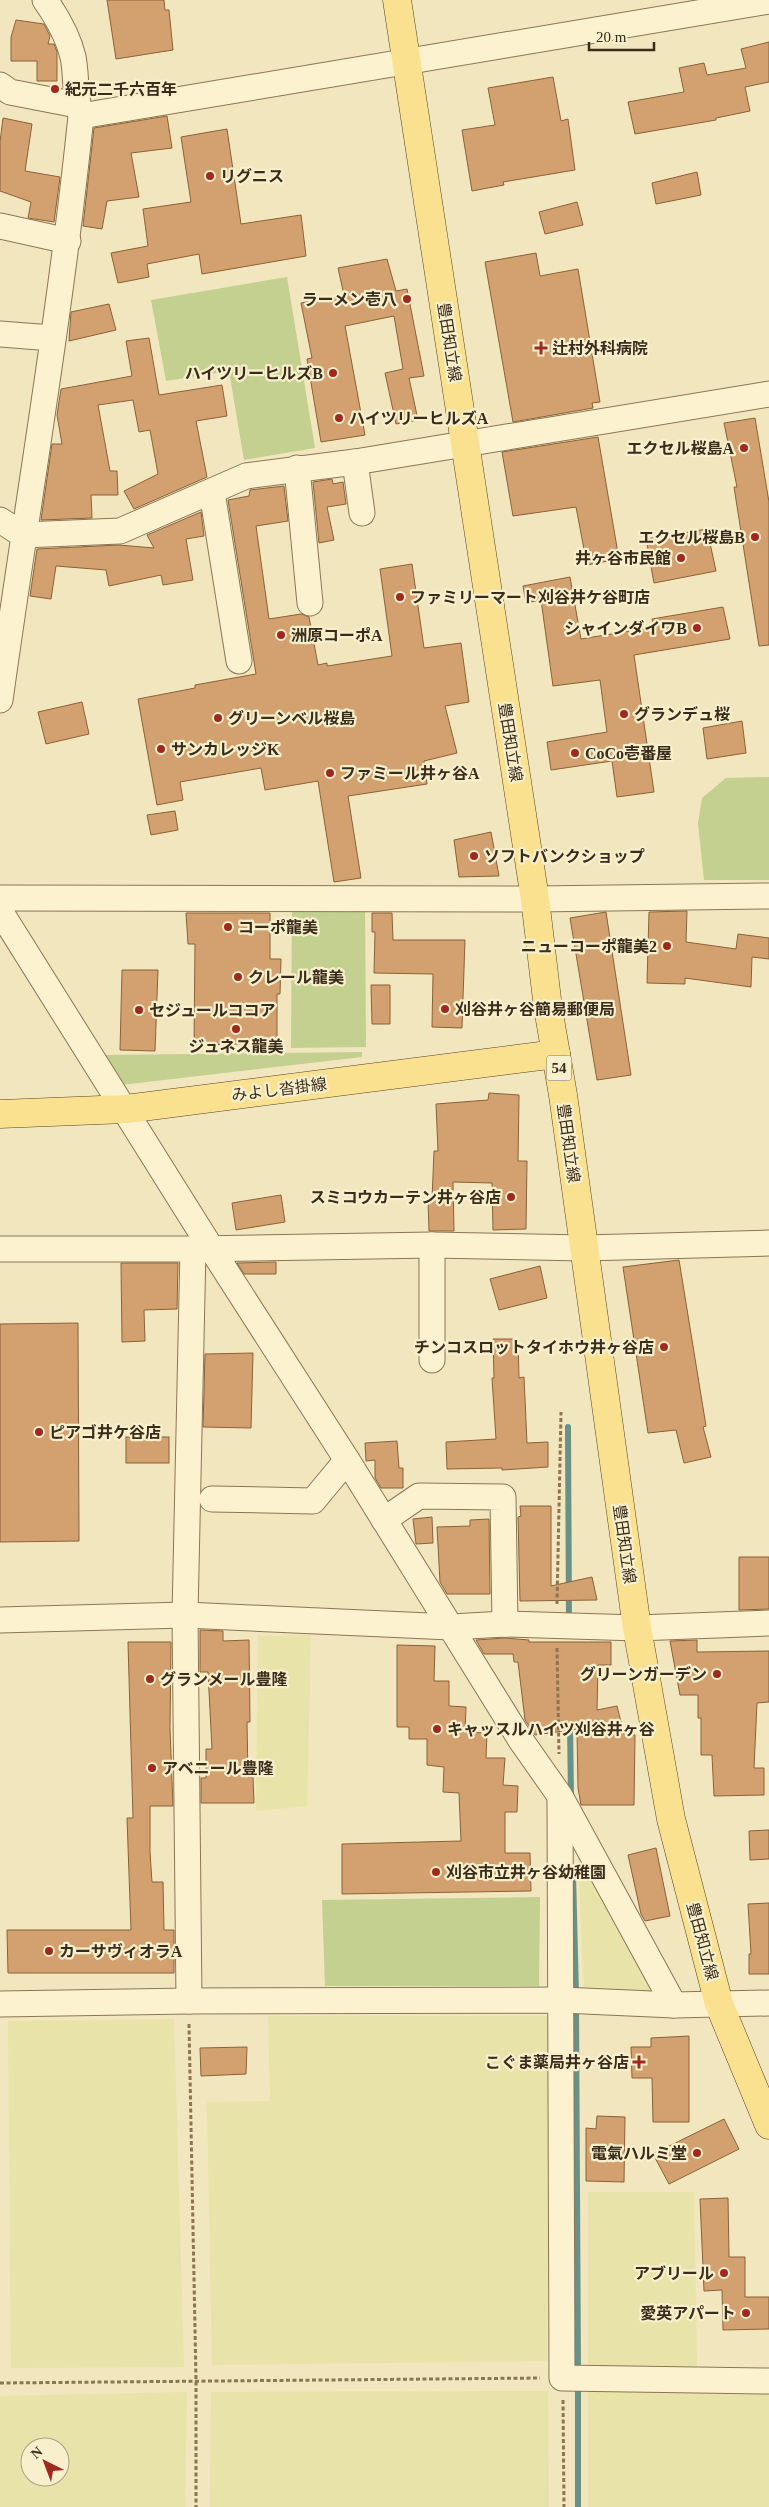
<svg xmlns="http://www.w3.org/2000/svg" width="769" height="2507" viewBox="0 0 769 2507" font-family="'Times New Roman','Noto Sans JP',serif">
	<rect width="100%" height="100%" fill="#f1e6bd"/>
	<g fill="#e8e3a9" fill-rule="evenodd">
		<polygon points="311,1635 307,1806 256,1811 258,1636"/>
		<polygon points="585,1853 658,1992 584,1992 578,1856"/>
		<polygon points="268,2016 550,2016 547,2361 212,2365 207,2102 270,2101"/>
		<polygon points="174,2019 184,2367 11,2368 8,2021"/>
		<polygon points="588,2192 694,2192 697,2370 588,2369"/>
		<polygon points="769,2388 769,2507 588,2507 588,2390"/>
		<polygon points="548,2391 549,2507 210,2507 211,2392"/>
		<path d="M 187,2392 L 185,2507 L 0,2507 L 0,2396 ZM 30,2447 L 60,2447 L 60,2477 L 30,2477 Z"/>
	</g>
	<g fill="#c3d090">
		<polygon points="287,277 315,448 244,460 229,371 166,381 151,300"/>
		<polygon points="769,777 769,880 704,880 698,823 702,798 726,778"/>
		<polygon points="292,901 365,902 366,1047 291,1048"/>
		<polygon points="362,1052 362,1057 121,1085 102,1055"/>
		<polygon points="540,1897 539,1986 325,1986 322,1900"/>
	</g>
	<g fill="none" stroke-linecap="round" stroke-linejoin="round">
		<g stroke="#68918a" stroke-width="6">
			<polyline points="568,1427 569,1621"/>
			<polyline points="570,1723 571,1798"/>
			<polyline points="573,1873 576,1996"/>
			<polyline points="576,2006 578,2373"/>
			<polyline points="578,2383 578,2507"/>
		</g>
	</g>
	<g fill="#d3a16f" stroke="#8c6138">
		<polygon points="107,0 164,0 165,10 169,10 173,50 116,59"/>
		<polygon points="16,20 44,24 50,36 48,44 54,44 57,52 57,81 37,81 37,61 11,61 11,37"/>
		<polygon points="769,42 769,82 745,87 750,111 716,118 716,120 635,134 628,102 684,92 679,68 704,63 707,75 746,68 741,49"/>
		<polygon points="553,77 561,121 568,119 575,170 503,182 504,185 472,191 462,130 495,125 488,88"/>
		<polygon points="167,116 172,148 131,153 139,197 107,201 102,229 83,226 94,128"/>
		<polygon points="3,118 32,124 25,171 60,177 54,222 28,218 31,202 0,191 0,142"/>
		<polygon points="227,129 241,224 301,215 306,256 202,274 199,254 147,264 149,277 118,283 111,253 148,246 143,209 191,202 181,137"/>
		<polygon points="697,172 701,195 656,204 652,183"/>
		<polygon points="577,202 583,225 545,234 539,212"/>
		<polygon points="536,253 540,276 578,269 600,402 592,403 593,408 513,422 485,262"/>
		<polygon points="387,259 396,291 407,289 424,376 409,378 418,420 396,424 385,373 403,369 394,316 345,326 365,435 321,442 307,359 312,358 301,303 344,295 338,268"/>
		<polygon points="109,304 116,330 69,341 71,312"/>
		<polygon points="149,338 159,395 222,385 227,416 196,421 207,477 134,509 124,491 158,474 150,430 139,432 133,400 98,405 110,471 117,471 118,495 91,495 92,518 41,520 52,444 62,444 57,415 61,389 132,376 126,341"/>
		<polygon points="755,418 769,502 769,645 759,646 734,487 737,487 724,423"/>
		<polygon points="598,437 619,559 587,565 576,507 513,516 502,452"/>
		<polygon points="332,479 333,484 343,482 346,504 327,507 334,540 319,543 313,482"/>
		<polygon points="284,486 288,521 256,526 269,619 301,614 309,617 318,665 327,663 327,666 392,656 380,569 412,564 424,648 461,643 469,702 445,706 457,753 424,761 427,784 348,796 361,878 334,882 318,781 265,790 261,768 180,782 183,800 157,805 138,699 195,688 195,685 256,674 228,500 249,496 250,490"/>
		<polygon points="201,512 204,536 186,539 193,580 163,585 161,575 109,586 106,570 56,566 51,599 30,596 37,549 119,545 154,548 147,535"/>
		<polygon points="707,529 716,571 654,583 646,539"/>
		<polygon points="570,577 581,639 654,627 652,619 723,607 730,639 634,655 654,792 617,797 612,761 551,770 547,742 607,732 600,680 553,686 541,600 526,603 523,586"/>
		<polygon points="82,702 89,734 46,744 38,712"/>
		<polygon points="742,721 746,753 707,759 703,728"/>
		<polygon points="175,811 178,830 151,835 147,815"/>
		<polygon points="491,832 499,876 459,877 454,840"/>
		<polygon points="687,911 686,942 736,949 738,934 769,938 769,959 752,957 751,987 685,978 685,984 647,983 649,912"/>
		<polygon points="606,912 631,1075 597,1080 570,918"/>
		<polygon points="186,913 270,913 270,959 281,959 280,994 277,994 277,1043 194,1045 195,944 188,944"/>
		<polygon points="372,913 392,913 393,940 465,940 462,1028 432,1027 433,974 374,973 375,932 372,932"/>
		<polygon points="122,970 158,970 155,1051 120,1050"/>
		<polygon points="371,985 390,985 390,1024 372,1024"/>
		<polygon points="489,1093 519,1095 518,1161 527,1161 526,1229 493,1230 492,1183 453,1182 454,1231 429,1231 428,1200 432,1200 434,1151 438,1151 436,1104 488,1100"/>
		<polygon points="281,1195 285,1222 236,1230 232,1203"/>
		<polygon points="679,1260 706,1426 703,1427 711,1457 684,1463 676,1430 648,1433 623,1267"/>
		<polygon points="276,1262 276,1274 244,1274 237,1263"/>
		<polygon points="121,1263 178,1263 177,1309 144,1310 145,1341 122,1342"/>
		<polygon points="540,1266 547,1298 499,1310 490,1279"/>
		<polygon points="78,1323 79,1541 0,1542 0,1324"/>
		<polygon points="493,1339 518,1339 519,1378 524,1377 527,1443 548,1442 548,1467 502,1470 502,1468 447,1469 446,1442 496,1439 492,1378 494,1378"/>
		<polygon points="253,1353 251,1428 203,1427 205,1354"/>
		<rect x="126" y="1437" width="43" height="26"/>
		<polygon points="397,1441 399,1468 403,1468 403,1488 381,1488 375,1478 375,1460 366,1461 365,1443"/>
		<polygon points="520,1506 551,1506 551,1586 592,1577 597,1600 520,1601 518,1517 521,1516"/>
		<polygon points="432,1517 433,1543 416,1544 413,1519"/>
		<polygon points="489,1519 490,1594 447,1594 440,1582 437,1527 470,1526 470,1520"/>
		<polygon points="739,1557 769,1557 769,1609 739,1610"/>
		<polygon points="200,1630 223,1631 223,1641 249,1640 250,1722 247,1722 248,1777 253,1777 254,1803 201,1803 201,1778 206,1778 206,1749 212,1749 208,1672 200,1672"/>
		<polygon points="505,1638 529,1640 529,1642 611,1642 611,1665 598,1665 597,1710 617,1706 624,1734 635,1735 634,1805 581,1805 578,1788 577,1729 535,1735 525,1720 518,1662 514,1662 513,1654 484,1654 476,1640"/>
		<polygon points="697,1640 697,1652 769,1651 769,1702 757,1703 754,1768 764,1768 764,1795 714,1796 712,1755 701,1755 701,1718 698,1718 698,1695 680,1695 670,1641"/>
		<polygon points="128,1642 171,1642 170,1729 173,1806 150,1806 150,1852 152,1882 163,1882 164,1930 174,1930 174,1973 8,1973 7,1930 131,1930 127,1818 133,1818"/>
		<polygon points="397,1645 435,1646 434,1681 449,1681 449,1706 466,1707 465,1732 487,1733 486,1758 505,1758 503,1785 518,1786 517,1812 505,1812 505,1853 530,1853 531,1891 342,1894 342,1844 461,1841 459,1793 443,1792 444,1767 427,1765 427,1739 409,1739 409,1727 397,1727"/>
		<polygon points="769,1830 769,1859 750,1860 749,1831"/>
		<polygon points="656,1848 670,1916 645,1921 641,1914 628,1855"/>
		<polygon points="769,1903 769,1974 749,1974 749,1954 751,1954 748,1904"/>
		<polygon points="689,2036 689,2122 653,2122 652,2078 632,2078 631,2047 651,2047 651,2038"/>
		<polygon points="247,2047 246,2074 201,2076 200,2048"/>
		<polygon points="597,2116 625,2117 624,2182 586,2181 586,2128 596,2129"/>
		<polygon points="724,2119 739,2149 669,2184 653,2154"/>
		<polygon points="728,2198 729,2257 745,2257 745,2297 769,2297 769,2329 723,2330 722,2290 704,2291 700,2199"/>
	</g>
	<g fill="none" stroke-linecap="round" stroke-linejoin="round">
		<g stroke="#8b7654" stroke-width="27">
			<g id="minor">
				<polyline points="0,85 10,92 77,105"/>
				<polyline points="81,116 769,1"/>
				<polyline points="0,226 68,241"/>
				<polyline points="0,334 52,338"/>
				<polyline points="355,462 362,513"/>
				<polyline points="297,468 310,603"/>
				<polyline points="212,492 239,661"/>
				<polyline points="0,520 23,535 120,531 246,476 355,462 769,394"/>
				<path d="M 0,700 C 27,506 61,311 81,116 C 74,96 77,76 73,57 C 68,36 57,17 45,0"/>
				<polyline points="0,898 535,899 769,896"/>
				<polyline points="0,911 211,1248 347,1460 520,1739 560,1796 674,2005"/>
				<polyline points="0,1249 193,1249 432,1245 584,1248 769,1243"/>
				<polyline points="432,1360 432,1245"/>
				<polyline points="212,1499 313,1501 347,1460"/>
				<polyline points="384,1520 419,1496 503,1497 505,1624"/>
				<polyline points="0,1620 185,1615 451,1627 505,1624 637,1628 769,1623"/>
				<polyline points="560,1800 562,2378 769,2381"/>
				<polyline points="189,2001 185,1615 193,1249"/>
				<polyline points="0,2004 189,2001 562,2000 674,2005 769,2003"/>
			</g>
		</g>
		<g stroke="#584329" stroke-width="29">
			<g id="major">
				<polyline points="397,0 535,899 548,1008 563,1095 637,1628 671,1819 719,2004 769,2125"/>
				<polyline points="0,1114 126,1109 556,1054"/>
			</g>
		</g>
		<g stroke="#8b7654" stroke-width="3" stroke-dasharray="4 2.5" stroke-linecap="butt">
			<polyline points="557,1604 561,1412"/>
			<polyline points="557,1648 559,1754"/>
			<polyline points="189,2024 196,2380 196,2507"/>
			<polyline points="0,2383 540,2378"/>
			<polyline points="563,2400 564,2507"/>
		</g>
		<use href="#minor" stroke="#fcf2d0" stroke-width="25"/>
		<use href="#major" stroke="#f9e190" stroke-width="28"/>
	</g>
	<g fill="#9f291f" stroke="#f8efcd" stroke-width="2">
		<circle cx="55" cy="89" r="5"/>
		<circle cx="210" cy="176" r="5"/>
		<circle cx="407" cy="299" r="5"/>
		<path d="M538.5 340.5h5v5h5v5h-5v5h-5v-5h-5v-5h5z"/>
		<circle cx="333" cy="373" r="5"/>
		<circle cx="339" cy="418" r="5"/>
		<circle cx="744" cy="448" r="5"/>
		<circle cx="755" cy="537" r="5"/>
		<circle cx="681" cy="558" r="5"/>
		<circle cx="400" cy="597" r="5"/>
		<circle cx="697" cy="628" r="5"/>
		<circle cx="281" cy="635" r="5"/>
		<circle cx="624" cy="714" r="5"/>
		<circle cx="218" cy="718" r="5"/>
		<circle cx="161" cy="749" r="5"/>
		<circle cx="575" cy="753" r="5"/>
		<circle cx="330" cy="773" r="5"/>
		<circle cx="474" cy="856" r="5"/>
		<circle cx="228" cy="927" r="5"/>
		<circle cx="667" cy="946" r="5"/>
		<circle cx="238" cy="977" r="5"/>
		<circle cx="445" cy="1009" r="5"/>
		<circle cx="139" cy="1010" r="5"/>
		<circle cx="236" cy="1029" r="5"/>
		<circle cx="511" cy="1197" r="5"/>
		<circle cx="664" cy="1347" r="5"/>
		<circle cx="39" cy="1432" r="5"/>
		<circle cx="717" cy="1674" r="5"/>
		<circle cx="150" cy="1679" r="5"/>
		<circle cx="437" cy="1729" r="5"/>
		<circle cx="152" cy="1768" r="5"/>
		<circle cx="436" cy="1872" r="5"/>
		<circle cx="49" cy="1951" r="5"/>
		<path d="M636.5 2054.5h5v5h5v5h-5v5h-5v-5h-5v-5h5z"/>
		<circle cx="697" cy="2153" r="5"/>
		<circle cx="724" cy="2273" r="5"/>
		<circle cx="746" cy="2313" r="5"/>
	</g>
	<g text-anchor="middle" stroke-width="4.5" stroke-linejoin="round" paint-order="stroke">
		<rect fill="#f8efcd" stroke="#726650" stroke-width="1" x="546.5" y="1055.5" width="25" height="25" rx="4"/>
		<g font-size="15" font-weight="bold" fill="#392c1b">
			<text x="559" y="1073">54</text>
		</g>
		<g font-size="16" font-weight="bold" fill="#392c1b" stroke="#f8efcd" text-anchor="start">
			<text x="65" y="95">紀元二千六百年</text>
			<text x="220" y="182">リグニス</text>
			<text x="397" y="305" text-anchor="end">ラーメン壱八</text>
			<text x="552" y="354">辻村外科病院</text>
			<text x="323" y="379" text-anchor="end">ハイツリーヒルズB</text>
			<text x="349" y="424">ハイツリーヒルズA</text>
			<text x="734" y="454" text-anchor="end">エクセル桜島A</text>
			<text x="745" y="543" text-anchor="end">エクセル桜島B</text>
			<text x="671" y="564" text-anchor="end">井ヶ谷市民館</text>
			<text x="410" y="603">ファミリーマート刈谷井ケ谷町店</text>
			<text x="687" y="634" text-anchor="end">シャインダイワB</text>
			<text x="291" y="641">洲原コーポA</text>
			<text x="634" y="720">グランデュ桜</text>
			<text x="228" y="724">グリーンベル桜島</text>
			<text x="171" y="755">サンカレッジK</text>
			<text x="585" y="759">CoCo壱番屋</text>
			<text x="340" y="779">ファミール井ヶ谷A</text>
			<text x="484" y="862">ソフトバンクショップ</text>
			<text x="238" y="933">コーポ龍美</text>
			<text x="657" y="952" text-anchor="end">ニューコーポ龍美2</text>
			<text x="248" y="983">クレール龍美</text>
			<text x="455" y="1015">刈谷井ヶ谷簡易郵便局</text>
			<text x="149" y="1016">セジュールココア</text>
			<text x="236" y="1052" text-anchor="middle">ジュネス龍美</text>
			<text x="501" y="1203" text-anchor="end">スミコウカーテン井ヶ谷店</text>
			<text x="654" y="1353" text-anchor="end">チンコスロットタイホウ井ヶ谷店</text>
			<text x="49" y="1438">ピアゴ井ケ谷店</text>
			<text x="707" y="1680" text-anchor="end">グリーンガーデン</text>
			<text x="160" y="1685">グランメール豊隆</text>
			<text x="447" y="1735">キャッスルハイツ刈谷井ヶ谷</text>
			<text x="162" y="1774">アベニール豊隆</text>
			<text x="446" y="1878">刈谷市立井ヶ谷幼稚園</text>
			<text x="59" y="1957">カーサヴィオラA</text>
			<text x="629" y="2068" text-anchor="end">こぐま薬局井ヶ谷店</text>
			<text x="687" y="2159" text-anchor="end">電氣ハルミ堂</text>
			<text x="714" y="2279" text-anchor="end">アブリール</text>
			<text x="736" y="2319" text-anchor="end">愛英アパート</text>
		</g>
		<g font-size="16" fill="#392c1b" stroke="#f8efcd">
			<text transform="translate(450 342) rotate(81)" y="6">豊田知立線</text>
			<text transform="translate(511 742) rotate(81)" y="6">豊田知立線</text>
			<text transform="translate(279 1089) rotate(-7)" y="6">みよし沓掛線</text>
			<text transform="translate(569 1143) rotate(82)" y="6">豊田知立線</text>
			<text transform="translate(625 1544) rotate(82)" y="6">豊田知立線</text>
			<text transform="translate(703 1941) rotate(75)" y="6">豊田知立線</text>
		</g>
	</g>
	<g transform="translate(45 2462) rotate(318)"><circle r="24" fill="#f8efcd" stroke="#aca186"/>
	<path d="M0-4L9 19L0 12L-9 19Z" fill="#9f291f"/>
	<text y="-8" font-size="14" font-weight="bold" text-anchor="middle" fill="#392c1b">N</text>
	</g>
	<path d="M589 42v8h65v-8" fill="none" stroke="#392c1b" stroke-width="2.5"/>
	<text x="596" y="42" font-size="15" fill="#392c1b" stroke="#f8efcd" stroke-width="4" paint-order="stroke">20 m</text>
</svg>
